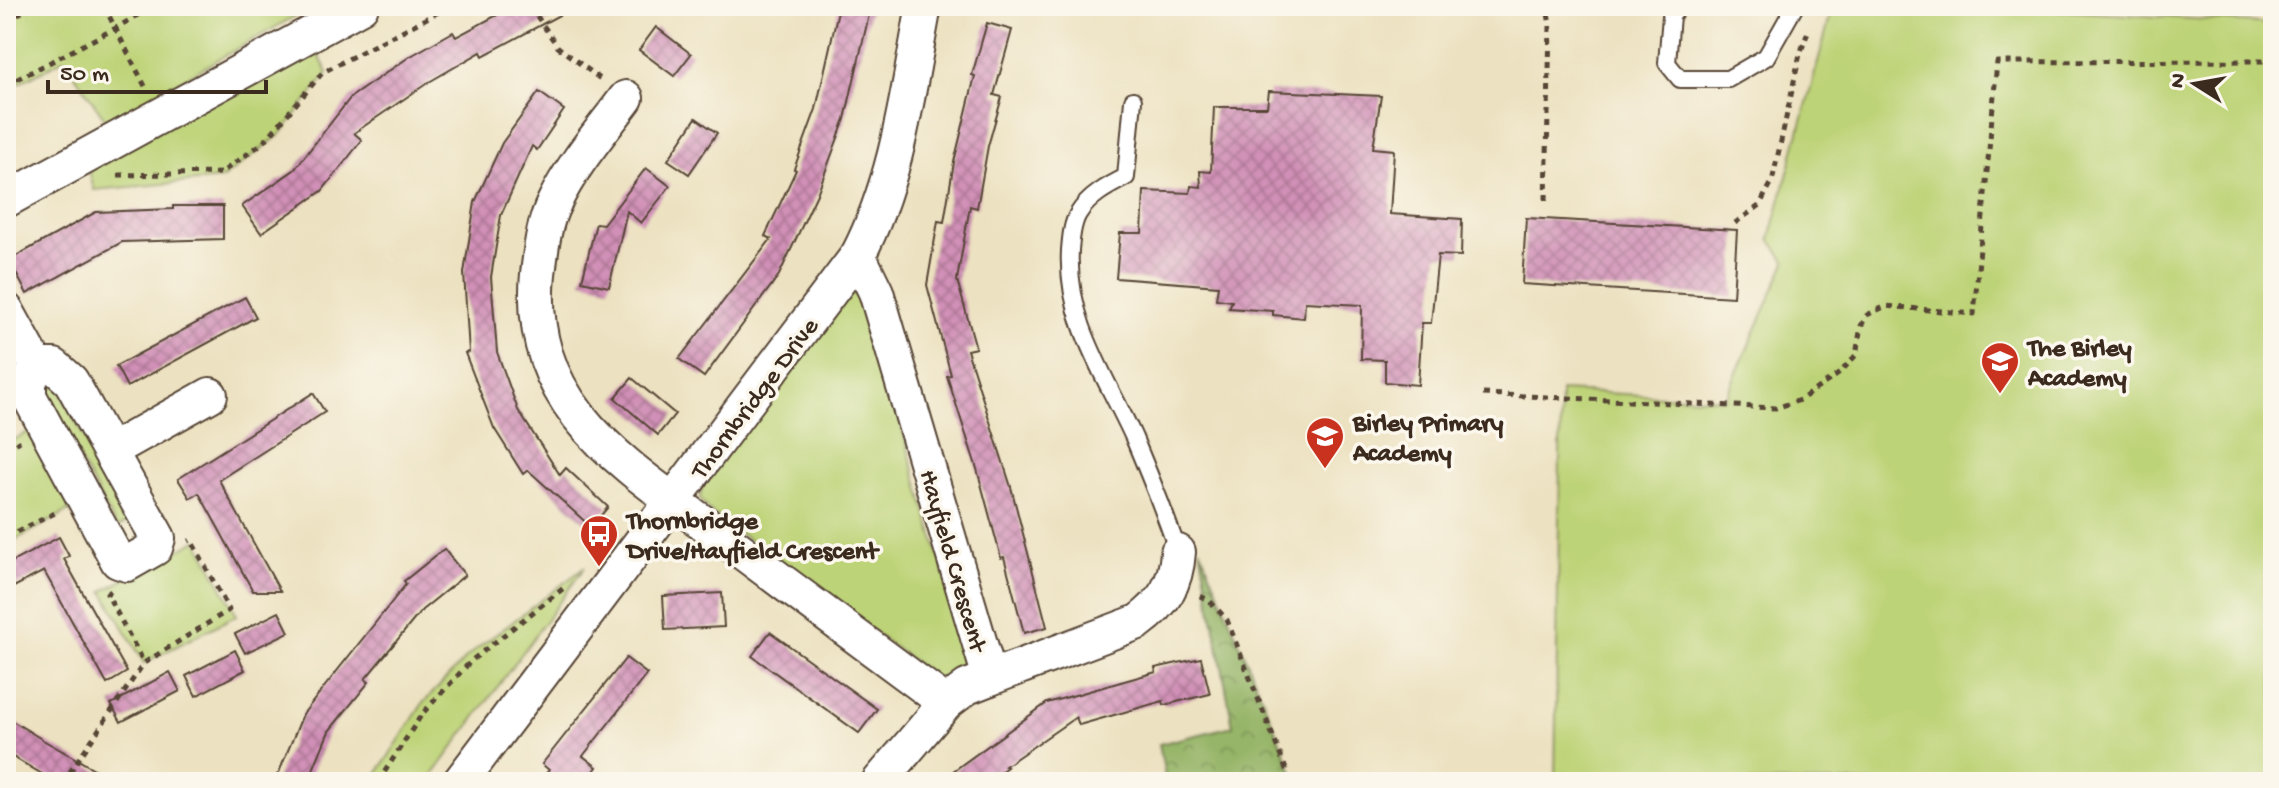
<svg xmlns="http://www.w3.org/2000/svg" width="2279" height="788" viewBox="0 0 2279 788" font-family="'Gochi Hand',sans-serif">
	<defs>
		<pattern id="forest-crowns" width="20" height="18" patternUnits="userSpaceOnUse" patternTransform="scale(2)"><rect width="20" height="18" fill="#96b568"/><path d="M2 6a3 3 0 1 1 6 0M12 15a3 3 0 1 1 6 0" fill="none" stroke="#7c9355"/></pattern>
		<pattern id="building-cross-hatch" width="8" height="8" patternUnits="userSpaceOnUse" patternTransform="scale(2)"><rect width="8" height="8" fill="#d190b7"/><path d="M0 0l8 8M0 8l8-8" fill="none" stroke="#ab7694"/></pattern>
	</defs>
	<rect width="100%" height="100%" fill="#fbf7ec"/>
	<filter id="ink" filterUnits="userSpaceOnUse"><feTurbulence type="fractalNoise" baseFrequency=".0125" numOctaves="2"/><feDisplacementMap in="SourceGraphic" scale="16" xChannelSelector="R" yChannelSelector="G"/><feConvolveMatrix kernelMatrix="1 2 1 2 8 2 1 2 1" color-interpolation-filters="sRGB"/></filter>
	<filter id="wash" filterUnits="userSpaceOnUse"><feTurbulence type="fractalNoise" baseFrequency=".006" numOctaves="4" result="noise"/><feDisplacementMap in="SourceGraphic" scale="32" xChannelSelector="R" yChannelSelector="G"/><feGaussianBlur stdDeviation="1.8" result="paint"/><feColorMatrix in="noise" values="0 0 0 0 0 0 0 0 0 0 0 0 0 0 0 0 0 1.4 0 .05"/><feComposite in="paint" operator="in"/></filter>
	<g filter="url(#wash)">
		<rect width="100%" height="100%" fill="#ece1c0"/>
		<g fill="#bdd377" stroke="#7c7e4a" stroke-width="2">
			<polygon points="6,6 313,6 107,122 64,59 6,90"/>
			<polygon points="1833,6 1986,6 2273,24 2273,782 1555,782 1561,391 1725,399 1786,262 1770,239"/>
			<polygon points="313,44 328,73 281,134 222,179 94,190 88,166"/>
			<polygon points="849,293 859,295 866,304 966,649 964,665 943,683 707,509 700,498 702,486"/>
			<polygon points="54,381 130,521 117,528 40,388"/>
			<polygon points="30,431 72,509 6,545 6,444"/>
			<polygon points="197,540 237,615 144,663 103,591"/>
			<polygon points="585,567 428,782 372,782 423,703 470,654"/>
		</g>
		<polygon fill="url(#forest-crowns)" stroke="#687043" stroke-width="2" points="1200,548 1297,782 1166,782 1159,744 1233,726"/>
		<g id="blocks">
			<g fill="url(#building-cross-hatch)">
				<polygon points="514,6 576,6 483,56 481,52 429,82 354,133 362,140 322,191 261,233 242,206 294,170 351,97 409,57 453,32 456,37"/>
				<polygon points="839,6 871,6 845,119 817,194 779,275 704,377 679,359 771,239 765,236 796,170 794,169 816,109"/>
				<polygon points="987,23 1012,30 994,95 1002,97 988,146 977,208 970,206 957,280 976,348 967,350 1011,487 1047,627 1024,633 1004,557 1001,558 977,469 947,376 951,375 927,285 938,221 944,222 954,162 975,76 972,75"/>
				<polygon points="656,27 691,54 674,76 639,50"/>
				<polygon points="1269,91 1381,96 1373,148 1394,150 1390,214 1462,219 1461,256 1438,255 1431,323 1422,323 1418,385 1385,382 1385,360 1361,359 1362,305 1305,302 1304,318 1273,315 1273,311 1229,308 1232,301 1216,299 1218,286 1116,278 1120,233 1142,233 1144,191 1190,193 1191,186 1201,187 1200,171 1211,172 1214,107 1267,107"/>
				<polygon points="539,92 564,110 537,150 532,146 501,215 491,277 497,352 518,410 560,475 566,468 608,507 591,527 528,470 523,474 494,428 465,353 469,352 464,273 475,202 502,143"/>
				<polygon points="696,118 717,133 689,174 668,160"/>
				<polygon points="646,168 670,186 641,223 627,211 609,287 582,281 596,223 603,224"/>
				<polygon points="173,206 223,206 223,239 122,242 27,294 9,260 96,212 173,209"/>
				<polygon points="1526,218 1737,230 1733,297 1522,284"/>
				<polygon points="245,297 256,317 127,387 116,366"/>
				<polygon points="632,378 675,414 658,435 615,398"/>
				<polygon points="313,393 325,412 219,480 280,591 253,591 199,493 190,498 178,479"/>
				<polygon points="59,537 69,556 64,559 127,672 107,684 44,571 6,591 6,565"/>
				<polygon points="444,549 465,575 422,610 365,679 369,682 329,731 308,782 275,782 303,714 406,584 404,581"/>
				<polygon points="722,593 724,627 665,630 663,596"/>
				<polygon points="279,612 289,632 245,653 235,634"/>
				<polygon points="770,632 877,709 859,733 752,656"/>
				<polygon points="235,650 245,670 196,696 186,676"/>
				<polygon points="626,658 647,674 583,756 597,767 586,782 539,782 549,770 542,764"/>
				<polygon points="1201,658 1210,694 1164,705 1163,701 1079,725 1076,717 1005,766 1007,767 987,782 938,782 1047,703 1156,672 1155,668"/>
				<polygon points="170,672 180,691 121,722 111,704"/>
				<polygon points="6,717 43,740 117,782 56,782 6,753"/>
			</g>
		</g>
	</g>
	<g filter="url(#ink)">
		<use href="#blocks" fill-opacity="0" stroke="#564536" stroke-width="2"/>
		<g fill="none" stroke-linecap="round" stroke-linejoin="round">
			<g stroke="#564536" stroke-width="20">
				<g id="lane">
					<polyline points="1680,6 1671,16 1667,63 1680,79 1728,79 1766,57 1795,6"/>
					<path d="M 1133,100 L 1126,177 C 1108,186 1089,196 1078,214 C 1072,224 1071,238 1070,250 C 1066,321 1106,376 1134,438 C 1150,476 1165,513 1178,552"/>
				</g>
			</g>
			<g stroke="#564536" stroke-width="38">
				<g id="street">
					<path d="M 626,98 C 601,132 572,165 554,203 C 543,225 541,251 538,274 C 525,406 624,464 717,533 C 793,590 869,646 946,703 L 967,687 L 990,678 L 876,292 L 858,255"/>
					<polyline points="6,200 361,6"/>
					<polyline points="6,310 37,366"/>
					<polygon points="37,366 54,366 71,381 158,538 155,548 127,564 118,561 29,396 29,382"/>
					<polyline points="110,451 210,395"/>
					<path d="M 990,678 L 1138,622 C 1164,603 1176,584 1178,552"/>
					<path d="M 460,782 L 858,255 C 898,178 908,90 924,6"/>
					<polyline points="879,782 946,703"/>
				</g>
			</g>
			<g stroke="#564536" stroke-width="5" stroke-dasharray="6 6" stroke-linecap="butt">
				<polyline points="104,6 147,90"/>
				<polyline points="530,6 558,47 603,81"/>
				<polyline points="6,20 34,6"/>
				<polyline points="6,85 116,28 153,6"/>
				<polyline points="118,175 221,173 264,142 323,72 450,6"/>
				<polyline points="1546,200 1550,26 1547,6"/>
				<polyline points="1735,223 1759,206 1772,182 1800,54 1808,32"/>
				<polyline points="1483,394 1776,408 1800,400 1840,373 1856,355 1861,326 1867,315 1886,306 1974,314 1997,62 2273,61"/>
				<polyline points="6,450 20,441"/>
				<polyline points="6,537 59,511"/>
				<polyline points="111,591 107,594 144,663 229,610 191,540 189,541"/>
				<polyline points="1200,596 1209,600 1227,620 1291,782"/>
				<polyline points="63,782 144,663"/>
				<polyline points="378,782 422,714 472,660 565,587"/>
			</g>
			<use href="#lane" stroke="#fff" stroke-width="16"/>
			<use href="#street" stroke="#fff" stroke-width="34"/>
		</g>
	</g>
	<defs>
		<g id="school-pin" transform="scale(2)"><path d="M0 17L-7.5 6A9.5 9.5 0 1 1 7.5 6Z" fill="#c8321e" stroke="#fbf7ec"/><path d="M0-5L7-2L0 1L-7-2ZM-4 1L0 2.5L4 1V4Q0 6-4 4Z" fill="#fff"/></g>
		<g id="bus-pin" transform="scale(2)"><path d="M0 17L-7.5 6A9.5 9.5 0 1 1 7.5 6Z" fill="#c8321e" stroke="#fbf7ec"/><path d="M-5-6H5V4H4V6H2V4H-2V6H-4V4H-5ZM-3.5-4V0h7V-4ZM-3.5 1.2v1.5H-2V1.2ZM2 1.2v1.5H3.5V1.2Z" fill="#fff"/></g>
	</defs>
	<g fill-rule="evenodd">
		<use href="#school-pin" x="2000" y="361"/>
		<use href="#school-pin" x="1325" y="436"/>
		<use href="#bus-pin" x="599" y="534"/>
	</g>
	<g text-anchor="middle" stroke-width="7" stroke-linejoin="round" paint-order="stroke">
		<g font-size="26" font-weight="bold" fill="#3b2a1e" stroke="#fbf7ec" text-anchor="start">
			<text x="2028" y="355">The Birley<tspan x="2028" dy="30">Academy</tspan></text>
			<text x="1353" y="430">Birley Primary<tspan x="1353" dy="30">Academy</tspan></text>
			<text x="627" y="528">Thornbridge<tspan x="627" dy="30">Drive/Hayfield Crescent</tspan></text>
		</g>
		<g font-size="26" fill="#3b2a1e" stroke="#fbf7ec">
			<text transform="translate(753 397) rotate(-53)" y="9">Thornbridge Drive</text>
			<text transform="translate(955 560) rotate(74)" y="9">Hayfield Crescent</text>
		</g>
	</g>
	<rect width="2279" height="788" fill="none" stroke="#fbf7ec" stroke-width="32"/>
	<g transform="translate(2195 84) rotate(281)" stroke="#fbf7ec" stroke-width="6" paint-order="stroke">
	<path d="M0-6L14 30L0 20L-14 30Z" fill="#3b2a1e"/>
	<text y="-12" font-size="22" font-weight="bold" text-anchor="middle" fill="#3b2a1e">N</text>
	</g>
	<path d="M48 80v12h218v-12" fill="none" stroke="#3b2a1e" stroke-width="4"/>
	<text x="60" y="80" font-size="24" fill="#3b2a1e" stroke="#fbf7ec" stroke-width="6" paint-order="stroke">50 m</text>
</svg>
